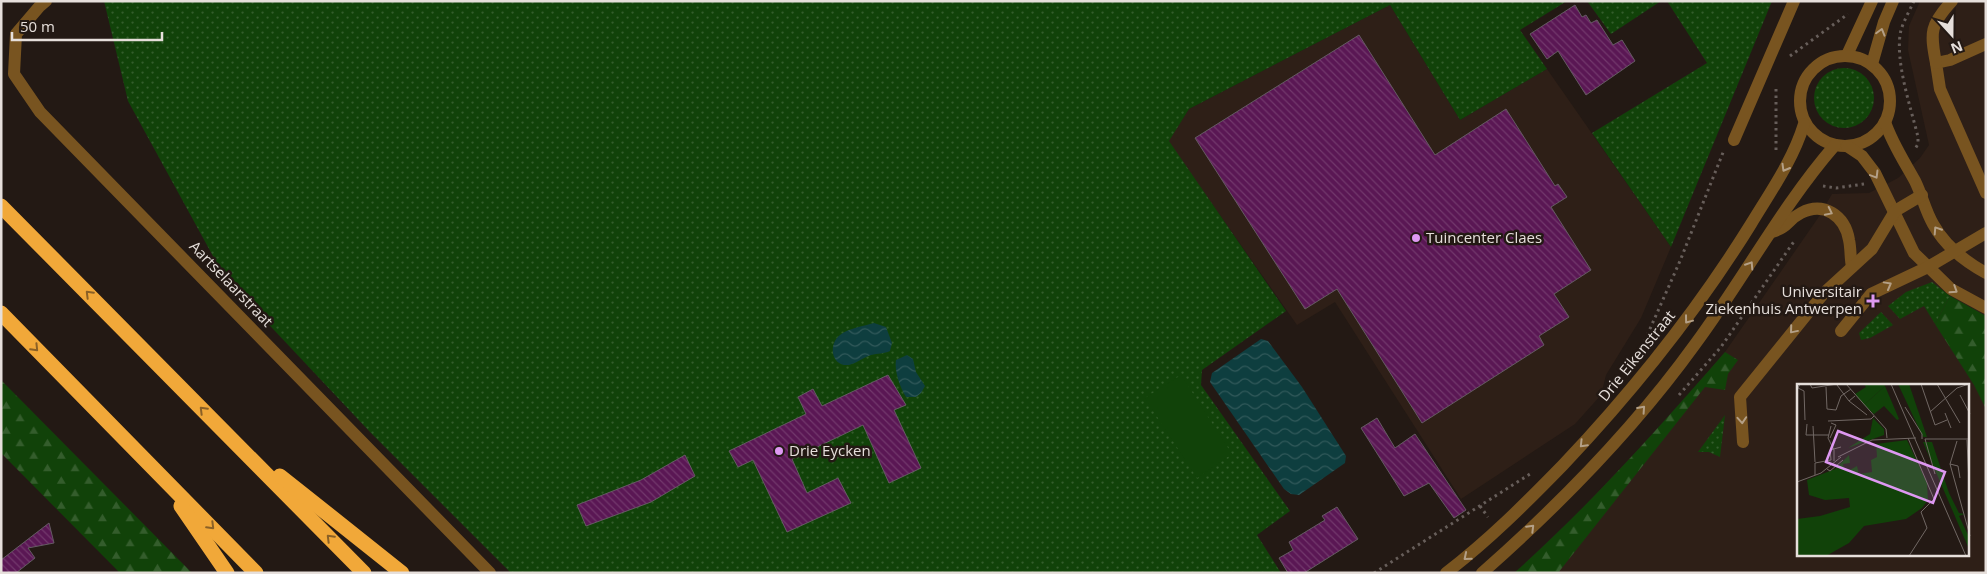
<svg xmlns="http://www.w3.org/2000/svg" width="1987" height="574" viewBox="0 0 1987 574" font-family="'Open Sans',sans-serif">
	<defs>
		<pattern id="grass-dots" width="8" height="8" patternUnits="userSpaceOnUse" patternTransform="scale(1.25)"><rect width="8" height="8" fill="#114209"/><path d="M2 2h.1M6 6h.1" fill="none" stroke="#345d2c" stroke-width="1.8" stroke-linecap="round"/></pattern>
		<pattern id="forest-firs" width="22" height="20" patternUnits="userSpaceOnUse" patternTransform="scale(1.25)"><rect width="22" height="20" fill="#114209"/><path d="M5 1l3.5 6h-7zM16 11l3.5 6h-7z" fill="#345d2c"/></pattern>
		<pattern id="water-waves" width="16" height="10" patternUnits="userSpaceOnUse" patternTransform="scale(1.25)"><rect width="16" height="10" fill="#0e3e3f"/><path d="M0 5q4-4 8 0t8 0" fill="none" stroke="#31595a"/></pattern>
		<pattern id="building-back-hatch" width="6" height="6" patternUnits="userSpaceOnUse" patternTransform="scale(1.25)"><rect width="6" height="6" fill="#5a1754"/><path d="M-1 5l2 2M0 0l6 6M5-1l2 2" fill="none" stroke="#72386c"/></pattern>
	</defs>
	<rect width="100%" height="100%" fill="#231914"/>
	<g fill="#2e1f17" fill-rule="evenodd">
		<path d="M 1920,1 L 1986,1 L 1986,573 L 1515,573 L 1563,529 L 1667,419 L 1725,352 L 1818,218 L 1832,194 L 1869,193 L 1898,178 L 1920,158 L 1929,145 L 1908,50 L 1909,26 ZM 1798,385 L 1968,385 L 1968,555 L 1798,555 Z"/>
		<polygon points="1390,5 1460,120 1547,69 1671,247 1641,318 1606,375 1601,395 1575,424 1461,499 1335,302 1297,325 1168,141 1189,109"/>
	</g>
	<g fill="url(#grass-dots)">
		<polygon points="104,1 1567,1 1520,30 1547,69 1460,120 1390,5 1189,109 1169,141 1286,311 1202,370 1201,385 1290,511 1257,535 1281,573 511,573 370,432 225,278 128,101"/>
		<polygon points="1587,1 1661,1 1611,34"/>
		<polygon points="1667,1 1772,1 1671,247 1592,133 1707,63"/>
		<circle cx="1844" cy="98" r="30"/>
		<polygon points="1932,282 1950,296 1935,324 1924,306 1900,319 1888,306 1906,292"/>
		<polygon points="1881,312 1893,325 1870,338 1861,340 1859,333"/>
		<polygon points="1725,415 1720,457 1709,452 1698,452"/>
	</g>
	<g fill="url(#forest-firs)">
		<polygon points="1950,296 1986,316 1986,409 1974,385 1935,324"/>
		<path d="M 1725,352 L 1738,360 L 1728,374 L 1725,390 L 1705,387 L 1558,573 L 1514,573 C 1590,505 1658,429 1725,352 Z"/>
		<polygon points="1,380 192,573 120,573 1,453"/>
	</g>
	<polygon fill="#114209" points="1181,375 1232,454 1197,478 1145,398"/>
	<g fill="url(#water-waves)">
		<path d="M 874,323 L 886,327 L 892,343 L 890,351 C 884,354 878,353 871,355 C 864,357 857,363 849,365 C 831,367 828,344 840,335 C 849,328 864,326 874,323 Z"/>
		<polygon points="1261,339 1268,341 1302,387 1346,456 1345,463 1299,495 1291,494 1284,489 1210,382 1212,373"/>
		<path d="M 907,355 L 913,359 L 916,372 L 925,386 L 921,393 L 916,397 L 906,397 C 900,388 894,370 896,360 Z"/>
	</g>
	<g fill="url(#building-back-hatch)" stroke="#655b63">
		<polygon points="1575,5 1582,17 1586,15 1591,23 1597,20 1613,45 1622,40 1635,61 1586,95 1558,51 1547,59 1530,34"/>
		<polygon points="1359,35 1435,155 1506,109 1555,186 1558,184 1567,197 1551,207 1591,270 1554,294 1569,317 1539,336 1544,345 1422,423 1337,289 1305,309 1195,138"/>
		<polygon points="888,375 906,405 894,410 921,468 889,483 863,425 792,459 807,493 838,478 851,503 787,532 753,460 738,467 729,451 806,414 798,397 813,389 822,406"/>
		<polygon points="1377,418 1395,448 1415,434 1466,510 1454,518 1429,483 1404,496 1361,428"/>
		<polygon points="685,455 695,476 651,502 586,526 577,505 641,480"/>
		<polygon points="1337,507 1358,539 1304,573 1288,573 1279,558 1293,550 1289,542 1325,520 1322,516"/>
		<polygon points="49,523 54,543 28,548 35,558 16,573 1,573 1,560"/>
	</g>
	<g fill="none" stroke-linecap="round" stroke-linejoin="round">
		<g stroke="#675e5a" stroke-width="3" stroke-dasharray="2.5 4" stroke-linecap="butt">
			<path d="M 1914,1 C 1910,10 1904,20 1901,30 C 1894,59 1911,108 1918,137 L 1918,144 L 1915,149"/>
			<polyline points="1790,56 1848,14"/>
			<polyline points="1776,150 1776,86"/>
			<polyline points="1823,186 1836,188 1864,184"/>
			<polyline points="1642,347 1680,261 1724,150"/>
			<polyline points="1679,395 1721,347 1795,240"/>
			<polyline points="1480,506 1488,517"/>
			<polyline points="1374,573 1530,474"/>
		</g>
		<g stroke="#785420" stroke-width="12">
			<polyline points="46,1 39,7 16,34 14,74 40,112 490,573"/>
			<polyline points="1986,44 1950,60 1936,63 1940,89 1986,193"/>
			<polyline points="1847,55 1872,1"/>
			<circle cx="1845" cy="101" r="45"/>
			<path d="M 1936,63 C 1930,32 1930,25 1952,1"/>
			<polyline points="1872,64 1884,22 1893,1"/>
			<path d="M 1885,122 C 1892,143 1904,161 1915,181 C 1922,195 1925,210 1933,224 C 1945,246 1964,261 1986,273"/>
			<polyline points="1734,140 1794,1"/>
			<polyline points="1847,146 1862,156 1875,173 1914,253 1951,289 1986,308"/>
			<path d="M 1772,232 C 1789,227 1787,220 1801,213 C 1824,201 1845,216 1849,240 C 1851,249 1850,257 1852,267"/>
			<polyline points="1841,331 1871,294 1928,267 1986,233"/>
			<polyline points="1743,442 1740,397 1824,293 1872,249 1895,211 1922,195"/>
			<path d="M 1446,573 C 1489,540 1526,503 1563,465 C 1634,390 1697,311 1751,224 C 1771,191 1793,160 1804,124"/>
			<path d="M 1482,573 C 1558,506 1637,425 1696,343 C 1744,278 1782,206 1835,145"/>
		</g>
		<g stroke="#f1a839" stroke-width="15">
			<polyline points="1,206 364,573"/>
			<polyline points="1,313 256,573"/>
			<polyline points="280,476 402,573"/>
			<polyline points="181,506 227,573"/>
		</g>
	</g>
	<defs><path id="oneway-chevron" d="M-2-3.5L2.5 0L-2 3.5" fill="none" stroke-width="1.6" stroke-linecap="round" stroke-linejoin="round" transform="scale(1.25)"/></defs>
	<g stroke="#b4a087">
		<use href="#oneway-chevron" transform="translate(1881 32) rotate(-74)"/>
		<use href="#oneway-chevron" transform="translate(1785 168) rotate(120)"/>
		<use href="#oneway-chevron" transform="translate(1875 175) rotate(59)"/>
		<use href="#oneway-chevron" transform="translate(1829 212) rotate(26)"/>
		<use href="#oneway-chevron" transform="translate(1937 230) rotate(-123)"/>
		<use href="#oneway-chevron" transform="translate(1750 265) rotate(-57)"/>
		<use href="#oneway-chevron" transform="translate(1888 285) rotate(-29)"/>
		<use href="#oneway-chevron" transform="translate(1954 290) rotate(33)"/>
		<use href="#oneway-chevron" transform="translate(1688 320) rotate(127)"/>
		<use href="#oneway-chevron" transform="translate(1793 330) rotate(130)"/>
		<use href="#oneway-chevron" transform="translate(1642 409) rotate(-48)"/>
		<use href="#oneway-chevron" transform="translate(1742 420) rotate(86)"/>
		<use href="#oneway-chevron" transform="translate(1583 444) rotate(134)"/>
		<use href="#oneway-chevron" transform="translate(1531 528) rotate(-45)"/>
		<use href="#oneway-chevron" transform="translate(1467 557) rotate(140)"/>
	</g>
	<g stroke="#8a6026">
		<use href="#oneway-chevron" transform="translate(89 294) rotate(-135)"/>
		<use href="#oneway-chevron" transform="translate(35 348) rotate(46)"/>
		<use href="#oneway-chevron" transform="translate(203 410) rotate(-135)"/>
		<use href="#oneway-chevron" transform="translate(211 526) rotate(45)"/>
		<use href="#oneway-chevron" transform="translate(330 538) rotate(-135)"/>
	</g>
	<g fill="#de98f2" stroke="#231914" stroke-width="2">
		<circle cx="1416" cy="238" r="5"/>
		<path d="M1870.5 293.5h5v5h5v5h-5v5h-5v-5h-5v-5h5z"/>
		<circle cx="779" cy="451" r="5"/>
	</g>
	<g text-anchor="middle" stroke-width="5" stroke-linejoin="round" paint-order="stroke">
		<g font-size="15" fill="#e6dfdb" stroke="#231914" text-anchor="start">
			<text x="1426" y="243">Tuincenter Claes</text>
			<text x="1862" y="297" text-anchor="end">Universitair<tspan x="1862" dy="17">Ziekenhuis Antwerpen</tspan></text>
			<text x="789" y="456">Drie Eycken</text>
		</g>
		<g font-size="15" fill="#e6dfdb" stroke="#231914">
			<text transform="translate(231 284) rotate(46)" y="5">Aartselaarstraat</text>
			<text transform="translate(1637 356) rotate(-51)" y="5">Drie Eikenstraat</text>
		</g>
	</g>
	<g transform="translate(1797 384)">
		<rect width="172" height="172" fill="#231914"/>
		<path d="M 67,0 L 87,0 L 88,2 L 67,21 L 58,10 L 69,3 ZM 110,56 L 130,99 L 131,116 L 125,124 L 109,135 L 67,142 L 52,159 L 29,172 L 0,172 L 0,135 L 23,132 L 53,123 L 52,114 L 28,116 L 12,111 L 10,96 L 38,85 L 52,71 L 53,79 L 46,80 L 47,84 L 51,87 L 60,82 L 62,90 L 75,88 L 74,76 L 80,73 L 79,60 Z" fill="#114209"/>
		<path d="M 101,0 L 112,0 L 130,53 L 126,53 ZM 88,2 L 102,35 L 100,36 L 87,22 L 77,30 L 67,21 ZM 76,34 L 87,45 L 87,51 L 51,64 L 73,50 ZM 126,58 L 135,58 L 152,109 L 162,129 L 168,130 L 162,132 L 172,153 L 172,165 Z" fill="#114209"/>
		<path fill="none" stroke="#716864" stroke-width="1" d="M 3,0 L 1,4 L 7,7 L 8,36M 13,0 L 15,4 L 40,0M 49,0 L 89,45 L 90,54M 94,0 L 169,172M 124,0 L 138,41 L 150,36M 140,0 L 163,39M 40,1 L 52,17 L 58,12M 29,3 L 30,25M 163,11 L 173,30M 52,17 L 70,31M 108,23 L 125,50 L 125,55M 30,25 L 39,26 L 44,12 L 54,5M 133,28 L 160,4 L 172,0M 148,29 L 154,44M 31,37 L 74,35 L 77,32M 10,40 L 9,51 L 32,51M 16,42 L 18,78M 34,42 L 31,54 L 37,66 L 37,77M 33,54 L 39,41 L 34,39M 111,54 L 137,115 L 124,128 L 130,144 L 112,172M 128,55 L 173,55M 128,55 L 138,90M 170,56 L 172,100M 160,57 L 153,80 L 173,152M 41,73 L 75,56 L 119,54M 153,80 L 161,82 L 163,94M 30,85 L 33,87 L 46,76M 18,91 L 18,79 L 34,76 L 33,66 L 44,63M 0,98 L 24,89 L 44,73"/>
		<path fill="#de98f2" fill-opacity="0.15" stroke="#de98f2" stroke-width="2.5" d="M 41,47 L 148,88 L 136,119 L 29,78 Z"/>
		<rect width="172" height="172" fill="none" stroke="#e6dfdb" stroke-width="2.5"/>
	</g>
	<rect width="1987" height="574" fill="none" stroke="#e6dfdb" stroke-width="5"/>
	<g transform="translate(1952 35) rotate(159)" stroke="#231914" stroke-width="4" paint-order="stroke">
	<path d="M0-4L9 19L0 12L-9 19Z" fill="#e6dfdb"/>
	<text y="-8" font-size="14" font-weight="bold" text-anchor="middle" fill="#e6dfdb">N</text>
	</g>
	<path d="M12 32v8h150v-8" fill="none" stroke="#e6dfdb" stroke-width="2.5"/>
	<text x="20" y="32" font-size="15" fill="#e6dfdb" stroke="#231914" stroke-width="4" paint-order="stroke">50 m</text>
</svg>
